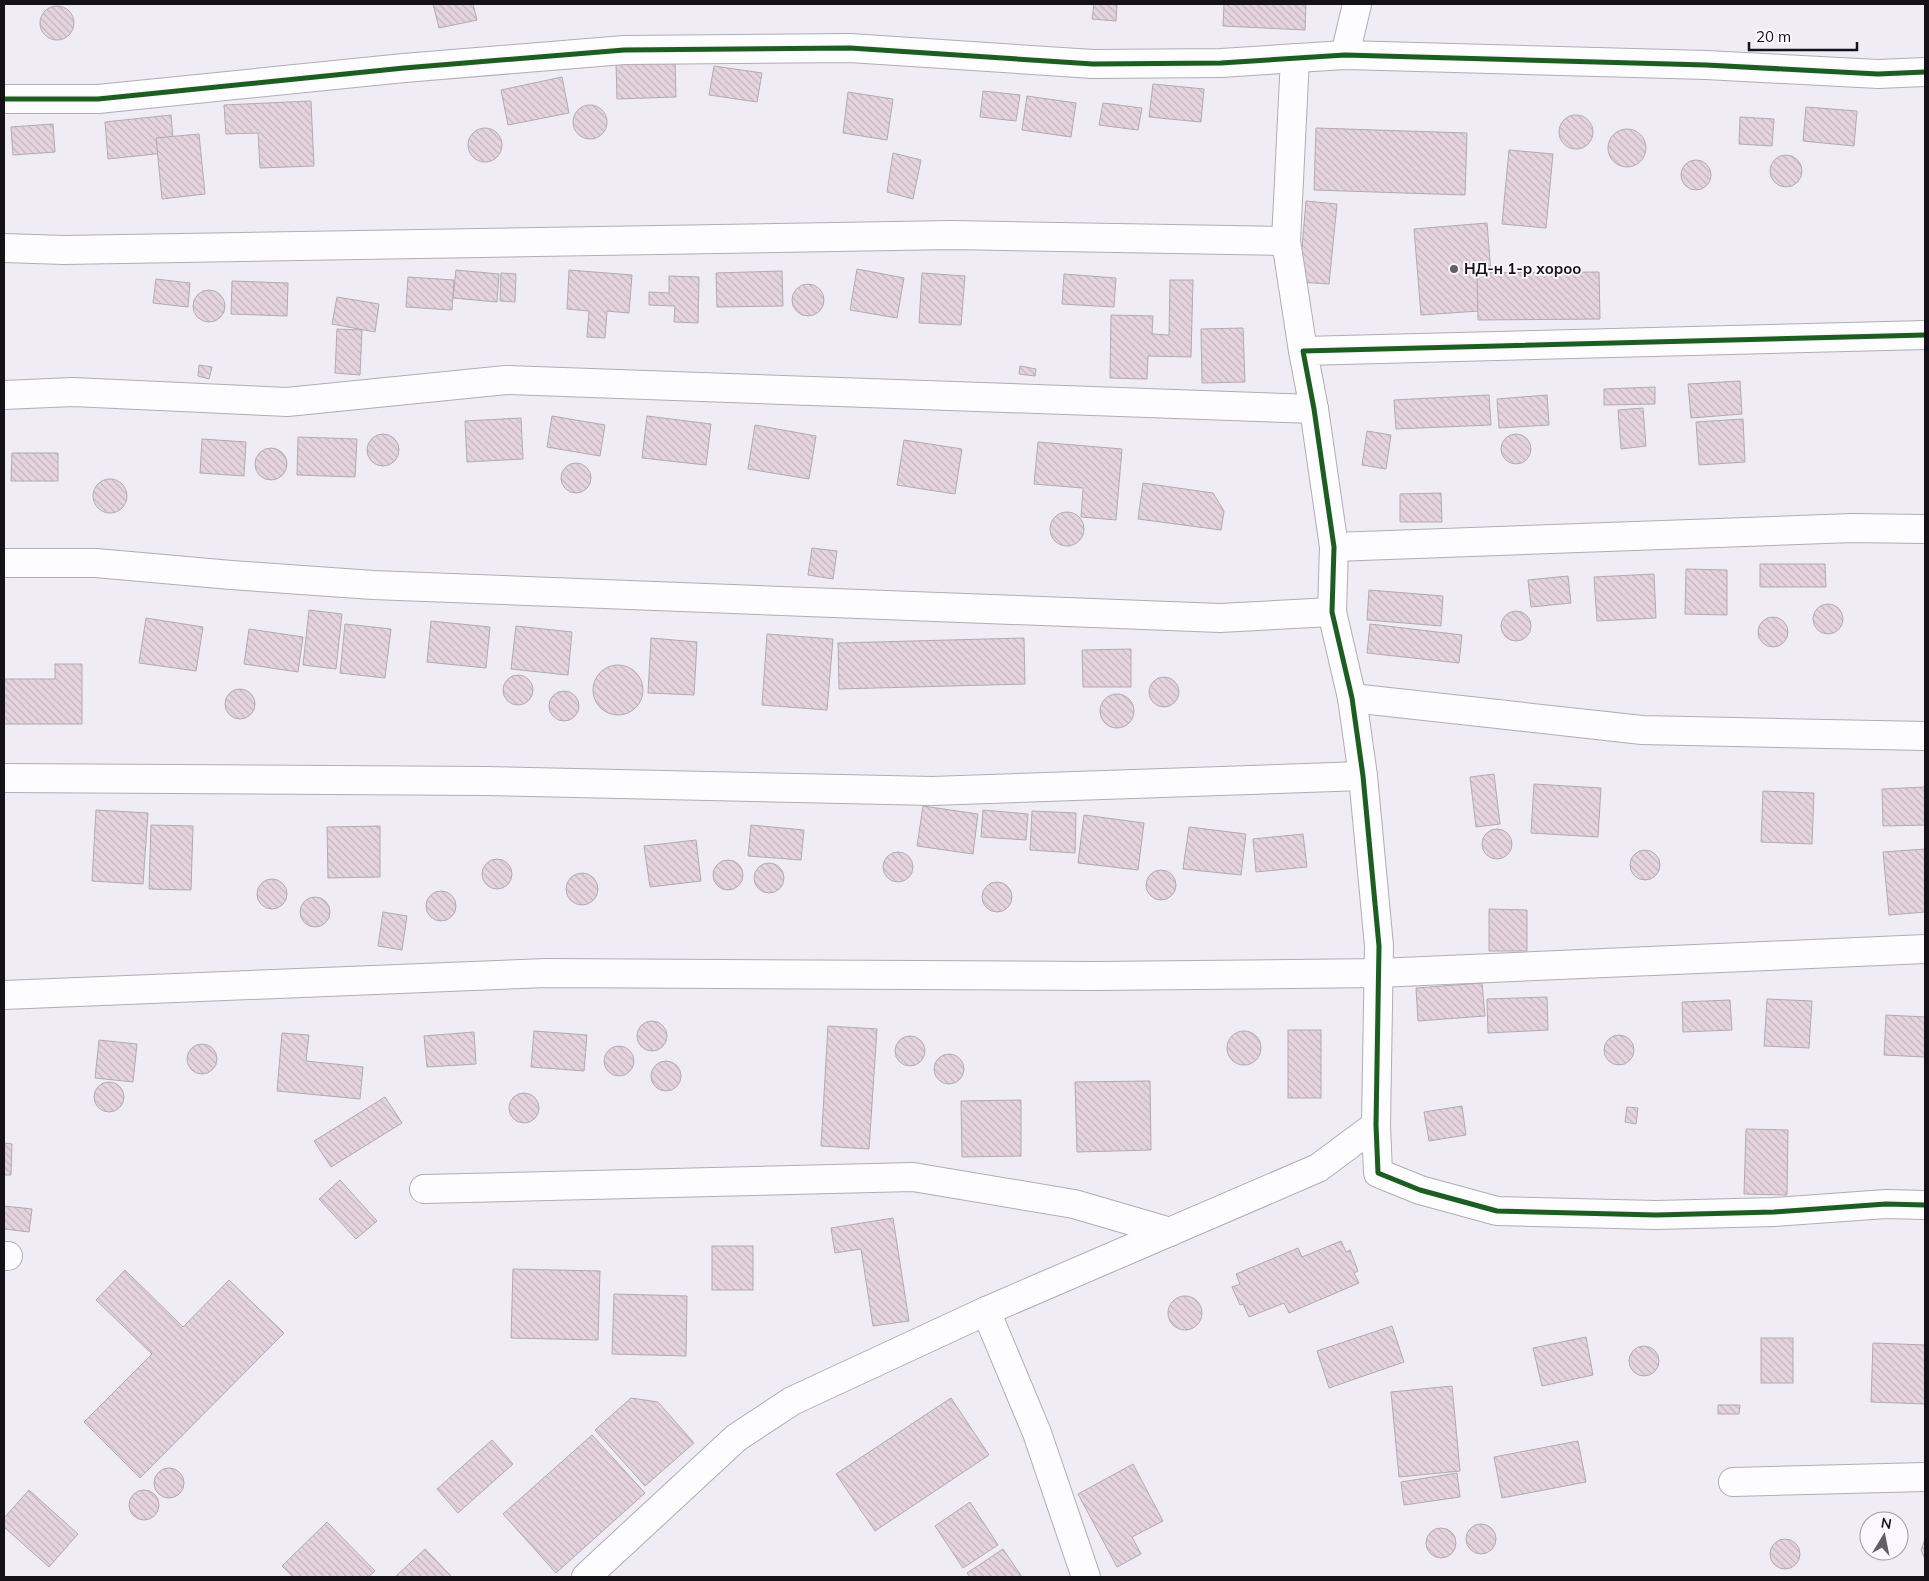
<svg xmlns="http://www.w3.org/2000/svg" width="1929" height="1581" viewBox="0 0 1929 1581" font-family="Mulish,sans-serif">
	<defs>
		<pattern id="building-back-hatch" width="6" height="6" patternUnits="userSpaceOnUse" patternTransform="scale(1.25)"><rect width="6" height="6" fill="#e5d4dd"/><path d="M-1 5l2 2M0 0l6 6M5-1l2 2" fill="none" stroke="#c4b5bd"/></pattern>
	</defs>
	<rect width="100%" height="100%" fill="#f0ecf5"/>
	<g fill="url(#building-back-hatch)" stroke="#b0acb0">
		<polygon points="433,4 473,4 477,20 439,28"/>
		<polygon points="1094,4 1117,4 1116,21 1092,19"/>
		<polygon points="1224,4 1306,4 1305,30 1223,26"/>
		<circle cx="57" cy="23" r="17"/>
		<polygon points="675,61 676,97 617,99 616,63"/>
		<polygon points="714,66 762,73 757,102 709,95"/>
		<polygon points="562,77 569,113 508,125 501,90"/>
		<polygon points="1153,84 1204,89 1201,122 1149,117"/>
		<polygon points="983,91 1020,95 1016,121 980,117"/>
		<polygon points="848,92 893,99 887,140 843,133"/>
		<polygon points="1027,96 1076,103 1071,137 1022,130"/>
		<polygon points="311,101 314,166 260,168 258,133 226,134 224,105"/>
		<polygon points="1103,103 1142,108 1138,130 1099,125"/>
		<circle cx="590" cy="122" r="17"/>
		<polygon points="1806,107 1857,111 1854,146 1803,141"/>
		<polygon points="171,115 174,152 108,159 105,122"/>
		<circle cx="1576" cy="132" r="17"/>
		<polygon points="1740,117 1774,119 1772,146 1739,144"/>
		<polygon points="53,124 55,152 13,155 11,127"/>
		<polygon points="1316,128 1467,133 1465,195 1314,190"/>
		<circle cx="485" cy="145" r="17"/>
		<circle cx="1627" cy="148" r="19"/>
		<polygon points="199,134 205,194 162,199 156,138"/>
		<polygon points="1509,150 1553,154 1546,228 1502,224"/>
		<polygon points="893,153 921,160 913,199 887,192"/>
		<circle cx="1786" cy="171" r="16"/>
		<circle cx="1696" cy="175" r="15"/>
		<polygon points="1306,201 1337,204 1329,284 1299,282"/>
		<polygon points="1487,223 1494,310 1421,315 1414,229"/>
		<polygon points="857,269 904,278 897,318 850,310"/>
		<polygon points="456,270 499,274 497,302 453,298"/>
		<polygon points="569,270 632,275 629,313 607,311 605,338 587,337 589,311 567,309"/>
		<polygon points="782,271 783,306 717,307 716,273"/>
		<polygon points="1599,272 1600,319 1478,320 1477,273"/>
		<polygon points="501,273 516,274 515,302 500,301"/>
		<polygon points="922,273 965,276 961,325 919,323"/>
		<polygon points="1064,274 1116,278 1114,307 1062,304"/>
		<polygon points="669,276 699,277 698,323 674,322 675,306 649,305 649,292 669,293"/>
		<polygon points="408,277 454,280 452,310 406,307"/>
		<polygon points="156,279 190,283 188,307 153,303"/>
		<polygon points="1170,280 1193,280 1191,357 1148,356 1147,379 1110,378 1111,315 1153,316 1152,334 1169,335"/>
		<polygon points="232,281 288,283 287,316 231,314"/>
		<circle cx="808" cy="300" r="16"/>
		<circle cx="209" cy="306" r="16"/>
		<polygon points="337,297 379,304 375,332 332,324"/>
		<polygon points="1243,328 1245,382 1202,383 1201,329"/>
		<polygon points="337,329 362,330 360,375 335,373"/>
		<polygon points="199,365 212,367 209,379 198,376"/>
		<polygon points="1020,366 1036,369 1035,376 1019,374"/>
		<polygon points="1740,381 1742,414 1691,418 1688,384"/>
		<polygon points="1655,387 1655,404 1604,405 1604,389"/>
		<polygon points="1489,395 1491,425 1396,429 1394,400"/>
		<polygon points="1547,395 1549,425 1499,428 1497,399"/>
		<polygon points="1643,408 1646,446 1621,449 1618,410"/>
		<polygon points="552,416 605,425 600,456 547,447"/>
		<polygon points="647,416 711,424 706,465 642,458"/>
		<polygon points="521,418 523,459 467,462 465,421"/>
		<polygon points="1743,419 1745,462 1699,465 1696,422"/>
		<polygon points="755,425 816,436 809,479 748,469"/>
		<polygon points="1367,431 1391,435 1386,469 1362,465"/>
		<circle cx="383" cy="450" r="16"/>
		<circle cx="1516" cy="449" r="15"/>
		<polygon points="298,437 357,439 355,477 297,475"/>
		<polygon points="202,439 246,442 244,476 200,473"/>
		<polygon points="904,440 962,449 955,494 897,485"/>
		<polygon points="1038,442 1122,449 1116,520 1081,517 1083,488 1034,484"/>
		<circle cx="271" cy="464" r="16"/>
		<polygon points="12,453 58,453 58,481 11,481"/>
		<circle cx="576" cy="478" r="15"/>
		<circle cx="110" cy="496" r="17"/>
		<polygon points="1143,483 1213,493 1224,511 1221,530 1138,519"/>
		<polygon points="1441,493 1442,522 1400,522 1400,494"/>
		<circle cx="1067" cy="529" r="17"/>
		<polygon points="812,548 837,551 833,579 808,575"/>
		<polygon points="1760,564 1825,564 1826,587 1760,587"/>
		<polygon points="1686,569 1727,570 1727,615 1685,614"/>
		<polygon points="1654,574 1656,618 1597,621 1594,577"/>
		<polygon points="1568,576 1571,603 1531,607 1528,580"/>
		<polygon points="1369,590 1443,596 1441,626 1367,620"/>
		<circle cx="1828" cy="619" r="15"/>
		<polygon points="309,610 342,614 336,669 303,665"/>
		<circle cx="1516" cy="626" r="15"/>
		<circle cx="1773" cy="632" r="15"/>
		<polygon points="146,618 203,627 196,671 139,663"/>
		<polygon points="431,621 490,627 486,668 427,662"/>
		<polygon points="345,624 391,629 385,678 340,673"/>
		<polygon points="1370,624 1462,635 1459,663 1367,653"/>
		<polygon points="516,626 572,632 568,675 511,669"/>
		<polygon points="249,629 303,637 298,672 244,664"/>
		<polygon points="767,634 833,639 827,710 762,705"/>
		<polygon points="651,638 697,642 694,695 648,693"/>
		<polygon points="1024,638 1025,684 839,689 838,643"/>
		<polygon points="1131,649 1131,687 1083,687 1082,650"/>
		<polygon points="55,664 82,664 82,724 4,724 4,679 55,679"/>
		<circle cx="618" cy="690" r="25"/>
		<circle cx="518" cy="690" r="15"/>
		<circle cx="1164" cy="692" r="15"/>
		<circle cx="240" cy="704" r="15"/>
		<circle cx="564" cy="706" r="15"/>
		<circle cx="1117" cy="711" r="17"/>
		<polygon points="1494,774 1500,824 1476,827 1470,777"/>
		<polygon points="1534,784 1601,788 1598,837 1531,833"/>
		<polygon points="1925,787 1925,825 1883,826 1882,789"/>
		<polygon points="1763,791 1814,793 1812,844 1761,842"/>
		<polygon points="923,806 978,814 973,854 917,846"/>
		<polygon points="96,810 148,813 143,884 92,881"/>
		<polygon points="983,810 1028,814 1026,840 981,837"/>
		<polygon points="1032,811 1076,813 1075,853 1030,850"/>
		<polygon points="1084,815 1144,823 1138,870 1078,863"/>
		<polygon points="151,825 193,826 191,890 149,889"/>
		<polygon points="751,825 804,830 801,860 748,856"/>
		<polygon points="380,826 380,877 328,878 327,827"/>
		<polygon points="1189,827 1246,834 1241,875 1183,869"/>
		<circle cx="1497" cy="844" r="15"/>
		<polygon points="1303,834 1307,867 1256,872 1253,839"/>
		<polygon points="696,840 701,881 650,887 644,846"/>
		<polygon points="1925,849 1925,912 1889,915 1883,852"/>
		<circle cx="1645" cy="865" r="15"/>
		<circle cx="898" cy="867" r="15"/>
		<circle cx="497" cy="874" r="15"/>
		<circle cx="728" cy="875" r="15"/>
		<circle cx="769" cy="878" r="15"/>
		<circle cx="1161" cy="885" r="15"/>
		<circle cx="582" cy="889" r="16"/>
		<circle cx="272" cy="894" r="15"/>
		<circle cx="997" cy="897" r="15"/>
		<circle cx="441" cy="906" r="15"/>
		<circle cx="315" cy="912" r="15"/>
		<polygon points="1489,909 1527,910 1527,951 1489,951"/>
		<polygon points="383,912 407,916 402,950 378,946"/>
		<polygon points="1482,983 1485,1016 1418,1021 1416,988"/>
		<polygon points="1547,997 1548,1030 1488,1033 1487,999"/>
		<polygon points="1767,999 1812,1001 1809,1048 1764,1046"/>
		<polygon points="1730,1000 1732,1030 1683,1032 1682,1002"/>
		<polygon points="1886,1015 1925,1017 1925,1057 1884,1055"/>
		<circle cx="652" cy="1036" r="15"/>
		<polygon points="828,1026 877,1029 869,1149 821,1146"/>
		<rect x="1288" y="1030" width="33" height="68"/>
		<polygon points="534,1031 587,1035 584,1071 531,1067"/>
		<circle cx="1244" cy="1048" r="17"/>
		<polygon points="474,1032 476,1064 427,1067 424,1036"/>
		<polygon points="282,1033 309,1035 306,1061 363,1067 360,1099 277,1091"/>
		<circle cx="1619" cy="1050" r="15"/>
		<circle cx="910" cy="1051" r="15"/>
		<polygon points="99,1040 137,1044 133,1082 95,1078"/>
		<circle cx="202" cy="1059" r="15"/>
		<circle cx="619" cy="1061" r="15"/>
		<circle cx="949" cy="1069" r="15"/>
		<circle cx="666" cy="1076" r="15"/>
		<polygon points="1150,1081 1151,1150 1077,1152 1075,1082"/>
		<circle cx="109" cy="1097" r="15"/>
		<circle cx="524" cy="1108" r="15"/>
		<polygon points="385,1097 402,1123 331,1167 314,1141"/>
		<polygon points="1021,1100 1021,1156 962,1157 961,1101"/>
		<polygon points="1462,1106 1466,1135 1429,1141 1424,1112"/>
		<polygon points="1627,1107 1638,1108 1636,1124 1625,1122"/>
		<polygon points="1746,1129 1788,1130 1787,1195 1744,1194"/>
		<polygon points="4,1143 12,1144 11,1175 4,1175"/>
		<polygon points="340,1180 377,1221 356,1239 319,1199"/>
		<polygon points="4,1206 32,1209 29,1232 4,1229"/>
		<polygon points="893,1218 909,1321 873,1326 861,1249 835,1253 831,1228"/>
		<polygon points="1341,1241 1346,1252 1350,1250 1358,1271 1354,1273 1359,1283 1289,1313 1284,1303 1249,1317 1243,1304 1240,1305 1232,1287 1240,1284 1236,1274 1298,1248 1302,1257"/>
		<rect x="712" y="1246" width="41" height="44"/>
		<polygon points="513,1269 600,1271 598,1340 511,1338"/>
		<polygon points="125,1270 183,1327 229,1280 284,1333 140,1478 84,1422 152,1354 96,1300"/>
		<polygon points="614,1294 687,1296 686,1356 612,1354"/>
		<circle cx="1185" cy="1313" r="17"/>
		<polygon points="1392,1326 1404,1362 1329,1388 1317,1351"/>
		<polygon points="1586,1337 1593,1375 1542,1386 1533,1348"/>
		<rect x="1761" y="1338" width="32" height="45"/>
		<polygon points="1873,1343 1925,1345 1925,1404 1871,1402"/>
		<circle cx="1644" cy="1361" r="15"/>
		<polygon points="1452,1386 1460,1471 1399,1477 1391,1392"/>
		<polygon points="631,1398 658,1402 694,1443 645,1486 595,1430"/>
		<polygon points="951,1398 989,1455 875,1531 836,1474"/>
		<polygon points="1718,1405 1740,1405 1739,1414 1718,1414"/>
		<polygon points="592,1435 645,1493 556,1573 503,1514"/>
		<polygon points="492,1440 513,1464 458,1513 437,1489"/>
		<polygon points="1578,1441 1586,1482 1502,1498 1494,1457"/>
		<polygon points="1133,1464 1163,1521 1132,1537 1141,1554 1117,1567 1078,1494"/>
		<circle cx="169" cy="1483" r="15"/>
		<polygon points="1457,1473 1460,1497 1404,1505 1401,1482"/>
		<circle cx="144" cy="1505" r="15"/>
		<polygon points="29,1490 78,1534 49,1567 4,1527 4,1518"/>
		<polygon points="970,1502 998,1545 963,1568 935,1526"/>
		<polygon points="327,1522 375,1571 368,1577 293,1577 282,1566"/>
		<circle cx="1481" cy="1539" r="15"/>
		<circle cx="1441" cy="1543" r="15"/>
		<circle cx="1785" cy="1554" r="15"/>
		<polygon points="1925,1539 1925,1559 1921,1550"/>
		<polygon points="425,1549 452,1577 395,1577"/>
		<polygon points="1003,1549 1022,1577 970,1577 967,1573"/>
	</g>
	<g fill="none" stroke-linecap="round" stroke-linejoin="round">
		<g stroke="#b0adb4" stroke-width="30">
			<g id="minor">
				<polyline points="1345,55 1357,4"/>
				<polyline points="1295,58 1286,241 1303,351"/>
				<polyline points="4,99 98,99 404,68 624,50 850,48 1093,64 1221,63 1345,55 1706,65 1878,74 1925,72"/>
				<polyline points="4,248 64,250 952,235 1286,241"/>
				<polyline points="1925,335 1303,351 1314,409 1334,547 1332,612 1352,698 1363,776 1379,946 1376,1125 1378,1173 1420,1190 1497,1211 1656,1215 1774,1212 1886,1204 1925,1205"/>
				<polyline points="4,395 73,392 287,402 506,380 1314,409"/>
				<polyline points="1334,547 1852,528 1925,529"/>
				<polyline points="4,563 96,563 231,575 373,585 1220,618 1332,612"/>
				<polyline points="1352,698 1642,730 1925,736"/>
				<polyline points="4,778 486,781 932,791 1363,776"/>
				<polyline points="4,995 547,973 1096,976 1378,973 1925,949"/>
				<polyline points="424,1189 913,1177 1074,1204 1170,1232"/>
				<polyline points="4,1256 8,1256"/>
				<polyline points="986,1311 1037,1433 1086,1577"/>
				<polyline points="1733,1482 1925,1477"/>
				<polyline points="586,1577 736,1438 792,1401 986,1311 1318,1168 1376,1125"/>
			</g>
		</g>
		<use href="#minor" stroke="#fdfcfe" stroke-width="28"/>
		<g stroke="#faf8fe" stroke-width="8">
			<g id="cycleway">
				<polyline points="4,99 98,99 404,68 624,50 850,48 1093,64 1221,63 1345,55 1706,65 1878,74 1925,72"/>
				<polyline points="1925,335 1303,351 1314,409 1334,547 1332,612 1352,698 1363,776 1379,946 1376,1125 1378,1173 1420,1190 1497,1211 1656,1215 1774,1212 1886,1204 1925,1205"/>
			</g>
		</g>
		<use href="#cycleway" stroke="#1b5e20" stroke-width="5"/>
	</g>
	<circle fill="#615e65" stroke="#faf8fe" stroke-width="2" cx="1454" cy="269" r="5"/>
	<g text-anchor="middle" stroke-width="4" stroke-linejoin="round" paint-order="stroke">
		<g font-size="15" font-weight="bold" fill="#141218" stroke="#faf8fe" text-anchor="start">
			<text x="1464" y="274">НД-н 1-р хороо</text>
		</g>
	</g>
	<rect width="1929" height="1581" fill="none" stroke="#141218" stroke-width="10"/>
	<g transform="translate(1884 1536) rotate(10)"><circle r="24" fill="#faf8fe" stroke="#9e9ca2"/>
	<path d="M0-4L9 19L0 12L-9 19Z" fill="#615e65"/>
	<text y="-8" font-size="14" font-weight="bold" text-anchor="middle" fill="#141218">N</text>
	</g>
	<path d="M1749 42v8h108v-8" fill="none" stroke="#141218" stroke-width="2.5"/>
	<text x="1756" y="42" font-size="15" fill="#141218" stroke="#faf8fe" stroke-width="4" paint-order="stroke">20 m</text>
</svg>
